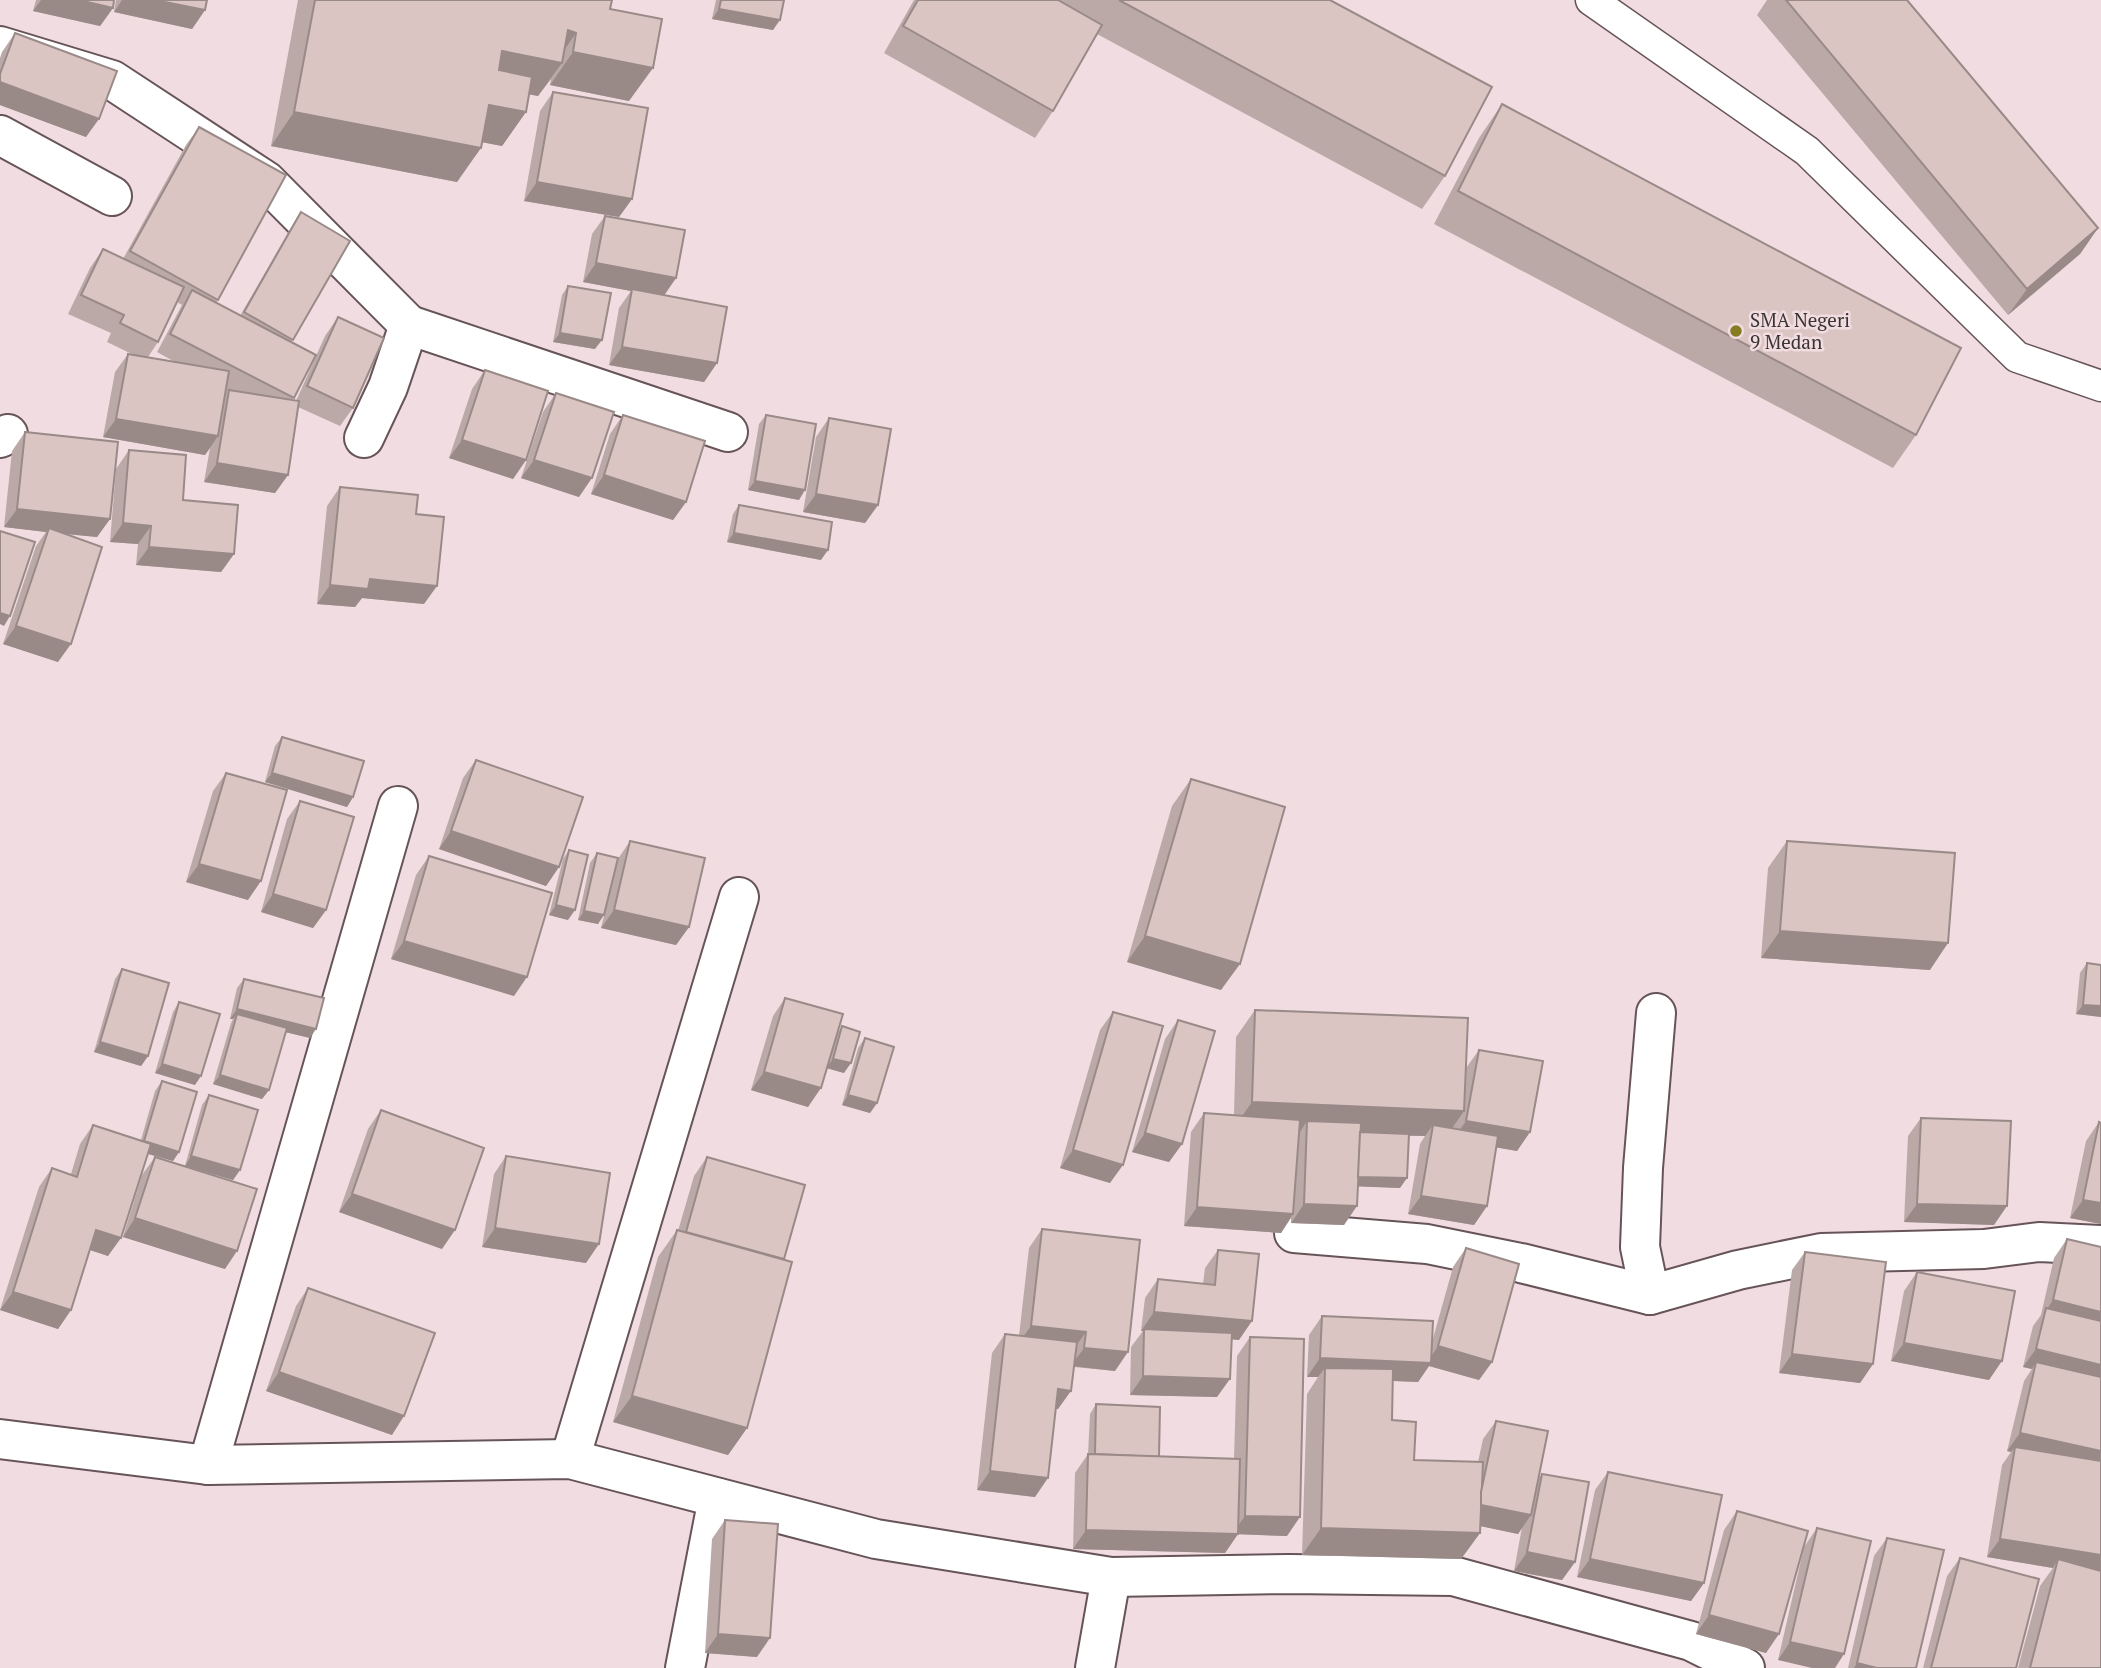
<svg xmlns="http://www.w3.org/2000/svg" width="2101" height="1668" viewBox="0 0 2101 1668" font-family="'PT Serif',serif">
	<rect width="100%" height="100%" fill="#f1dde1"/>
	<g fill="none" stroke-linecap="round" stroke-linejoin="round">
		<g stroke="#665458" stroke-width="33">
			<polyline id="lane" points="1591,0 1807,151 2017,357 2101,386"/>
		</g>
		<g stroke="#665458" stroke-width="42">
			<g id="street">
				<polyline points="0,46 112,80 266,181 409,325 388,387 364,438"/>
				<polyline points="0,135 112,196"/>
				<polyline points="409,325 728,432"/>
				<polyline points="0,438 8,434"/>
				<polyline points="1294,1233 1427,1244 1521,1263 1650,1295 1738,1270 1821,1253 1984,1249 2039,1242 2101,1245"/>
				<polyline points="1650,1295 1640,1247 1643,1168 1656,1013"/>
				<polyline points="0,1439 208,1465 570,1459 876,1539 1111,1577 1289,1574 1453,1576 1691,1641 1745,1668"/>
				<polyline points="570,1459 739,897"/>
				<polyline points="208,1465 398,806"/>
				<polyline points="685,1668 718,1498"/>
				<polyline points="1095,1668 1111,1577"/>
			</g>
		</g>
		<use href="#lane" stroke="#fff" stroke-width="30"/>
		<use href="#street" stroke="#fff" stroke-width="38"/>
	</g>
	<g fill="#bba9a8" fill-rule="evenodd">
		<polygon points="36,0 114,0 113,8 100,26 33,11"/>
		<polygon points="116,0 207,0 205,10 192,29 114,12"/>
		<polygon points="298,0 612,0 610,9 629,101 550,85 551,79 538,96 529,94 526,112 502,146 482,142 457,182 271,146"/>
		<polygon points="716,0 784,0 773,30 712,19"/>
		<polygon points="914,0 1330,0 1445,176 1422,209 1097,34 1053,111 1035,138 884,53"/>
		<polygon points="1767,0 1907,0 2098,228 2080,254 2008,315 1757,15"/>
		<polygon points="15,33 86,137 0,105 0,58 2,52"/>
		<polygon points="553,92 632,199 619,217 524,201 540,111"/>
		<polygon points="1502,104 1916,435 1893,468 1434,224 1479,138"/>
		<path d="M 199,127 L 218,300 L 216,303 L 240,316 L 289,231 L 301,212 L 350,241 L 291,342 L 316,355 L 292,400 L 296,401 L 325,336 L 338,317 L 353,408 L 340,426 L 298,407 L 288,475 L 275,493 L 204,482 L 210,448 L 205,455 L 103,437 L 115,372 L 128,354 L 134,355 L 107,342 L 111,333 L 68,314 L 90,268 L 103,249 L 123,259 L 186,145 ZM 177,302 L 182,305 L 157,352 L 175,362 L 148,357 L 158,342 Z"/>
		<polygon points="605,216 676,278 664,295 717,363 704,382 609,365 619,308 631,291 583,282 592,234"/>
		<polygon points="568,286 595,349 553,342 562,295"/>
		<polygon points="485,370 526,460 513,479 449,458 472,389"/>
		<polygon points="556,393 579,497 521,478 543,412"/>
		<polygon points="623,415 686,502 673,520 591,494 610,434"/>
		<polygon points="766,415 799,500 748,490 759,424"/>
		<polygon points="829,418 878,505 865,523 803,512 816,437"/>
		<polygon points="25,432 110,519 97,537 65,534 58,662 3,644 36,546 46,532 4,527 12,451"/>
		<polygon points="129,450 183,500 234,554 221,572 136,565 138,544 110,542 116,469"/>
		<polygon points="340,487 424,604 362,598 355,607 317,604 327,506"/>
		<polygon points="739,505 821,560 727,542 733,514"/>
		<polygon points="282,737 353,797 347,807 265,782 275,746"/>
		<polygon points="476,760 559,867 546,886 439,849 463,778"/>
		<polygon points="226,773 248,900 186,882 213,791"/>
		<polygon points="1191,779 1221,990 1127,962 1172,806"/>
		<polygon points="300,801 326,910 313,928 261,912 287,819"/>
		<polygon points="630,841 689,927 676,945 601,928 611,887 598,924 578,920 590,863 597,853 618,859"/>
		<polygon points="1787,841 1930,970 1761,958 1768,868"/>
		<polygon points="569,850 568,920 549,915 563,859"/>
		<polygon points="429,856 514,996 391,959 416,875"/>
		<polygon points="2087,963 2101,1017 2076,1014 2080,973"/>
		<polygon points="122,969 148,1056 141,1066 94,1052 115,979"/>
		<polygon points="244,979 310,1038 285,1032 269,1090 262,1099 213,1084 231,1023 233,1019 230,1019 237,988"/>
		<polygon points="785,998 837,1034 842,1026 844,1073 827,1068 808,1107 751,1090 773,1016"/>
		<polygon points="179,1002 195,1085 155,1073 173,1012"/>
		<polygon points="1255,1010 1466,1068 1479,1050 1530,1132 1517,1151 1496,1147 1487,1206 1474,1225 1408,1214 1420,1144 1425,1136 1409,1136 1400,1188 1358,1186 1344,1225 1291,1223 1291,1218 1281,1233 1184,1226 1191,1132 1204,1113 1234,1115 1236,1037"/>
		<polygon points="1113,1012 1110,1183 1060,1168 1100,1030"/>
		<polygon points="1178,1020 1182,1144 1169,1162 1132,1152 1165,1039"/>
		<polygon points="865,1038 877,1103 870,1113 842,1105 858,1048"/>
		<polygon points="162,1081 179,1152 173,1161 148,1154 108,1256 90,1250 71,1310 58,1329 0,1310 39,1187 52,1168 71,1174 80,1144 93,1125 141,1140 155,1091"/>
		<polygon points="209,1095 240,1170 233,1180 185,1166 202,1105"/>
		<polygon points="381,1110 442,1249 339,1212 368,1129"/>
		<polygon points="1921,1118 1994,1225 1904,1222 1908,1136"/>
		<polygon points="2099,1122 2101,1123 2101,1224 2070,1218 2086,1141"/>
		<polygon points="506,1156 586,1263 482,1247 494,1174"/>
		<polygon points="155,1157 225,1269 123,1237 142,1175"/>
		<polygon points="707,1157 784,1259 747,1428 728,1455 613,1422 658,1257 677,1230 678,1231 694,1176"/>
		<polygon points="1042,1229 1115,1371 1074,1367 1058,1409 1056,1409 1035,1497 977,1490 992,1353 1005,1334 1019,1336 1029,1248"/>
		<polygon points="2067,1239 2101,1668 2018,1668 2040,1586 2053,1568 1987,1557 2002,1465 2011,1452 2007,1451 2024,1381 2032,1369 2023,1367 2033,1326 2041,1315 2054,1258"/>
		<polygon points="1466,1248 1492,1362 1479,1380 1429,1366 1418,1382 1393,1381 1392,1420 1414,1460 1478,1462 1483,1439 1496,1421 1538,1479 1542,1474 1575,1562 1562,1580 1514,1571 1522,1527 1518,1534 1480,1526 1480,1533 1461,1559 1302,1555 1307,1394 1318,1377 1307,1377 1309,1335 1322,1316 1432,1342 1453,1267"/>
		<polygon points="1218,1250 1239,1340 1231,1339 1217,1397 1130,1395 1131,1347 1143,1331 1141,1331 1145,1298 1158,1279 1203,1284 1205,1268"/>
		<polygon points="1805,1252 1873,1364 1860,1383 1779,1373 1792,1270"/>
		<polygon points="1917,1272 1989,1380 1891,1361 1904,1291"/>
		<polygon points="308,1288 392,1435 266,1391 296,1306"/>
		<polygon points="1250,1337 1287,1536 1238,1534 1225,1553 1073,1549 1075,1473 1088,1454 1090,1414 1096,1404 1159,1457 1234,1459 1237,1356"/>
		<polygon points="1608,1472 1704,1583 1691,1601 1577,1577 1595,1490"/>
		<polygon points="1737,1511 1766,1653 1696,1634 1724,1530"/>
		<polygon points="725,1520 757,1657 705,1653 712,1539"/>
		<polygon points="1817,1528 1835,1668 1778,1660 1804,1547"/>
		<polygon points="1887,1538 1916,1668 1848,1668 1874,1556"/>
		<polygon points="1960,1558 2016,1668 1923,1668 1947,1576"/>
	</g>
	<g fill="#998a88">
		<polygon points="41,0 79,0 113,8 100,26 33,11"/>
		<polygon points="122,0 155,0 205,10 192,29 114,12"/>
		<polygon points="719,9 780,20 773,30 712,19"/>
		<polygon points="568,30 576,33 556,62 562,63 538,96 479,85 502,51"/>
		<polygon points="573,52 653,68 629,101 550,85"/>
		<polygon points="0,82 99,119 86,137 0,105"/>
		<polygon points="489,105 526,112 502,146 465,139"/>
		<polygon points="294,112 481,148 457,182 271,146"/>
		<polygon points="537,182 632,199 619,217 524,201"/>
		<polygon points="2098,228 2080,254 2008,315 2027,289"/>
		<polygon points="596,263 676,278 663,297 583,282"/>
		<polygon points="560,333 602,340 595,349 553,342"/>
		<polygon points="622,347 717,363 704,382 609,365"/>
		<polygon points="116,419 218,436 205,455 103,437"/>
		<polygon points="462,440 526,460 513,479 449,458"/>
		<polygon points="534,460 592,478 579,497 521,478"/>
		<polygon points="217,463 288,475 275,493 204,482"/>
		<polygon points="604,475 686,502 673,520 591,494"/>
		<polygon points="755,481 805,490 799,500 748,490"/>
		<polygon points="816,494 878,505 865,523 803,512"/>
		<polygon points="17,509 110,519 97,537 47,532 49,528 46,532 4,527"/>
		<polygon points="123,523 151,526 138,544 110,542"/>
		<polygon points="734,533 828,550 821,560 727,542"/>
		<polygon points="149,547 234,554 221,572 136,565"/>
		<polygon points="370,579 437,586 424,604 362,598 355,607 317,604 330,585"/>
		<polygon points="0,613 10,616 4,626 0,624"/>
		<polygon points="16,626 71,644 58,662 3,644"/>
		<polygon points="272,773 353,797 347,807 265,782"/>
		<polygon points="451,831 559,867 546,886 439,849"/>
		<polygon points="199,864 261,881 248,900 186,882"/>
		<polygon points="273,894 326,910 313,928 261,912"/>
		<polygon points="556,905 575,910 568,920 549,915"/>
		<polygon points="614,910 689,927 676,945 601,928"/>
		<polygon points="584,911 604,915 598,924 578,920"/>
		<polygon points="1780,931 1948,943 1930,970 1761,958"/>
		<polygon points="1145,936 1240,964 1221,990 1127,962"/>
		<polygon points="404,941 527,977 514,996 391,959"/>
		<polygon points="2083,1005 2101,1006 2101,1017 2076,1014"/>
		<polygon points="237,1009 316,1029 310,1038 236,1020 237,1014 233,1019 230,1019"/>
		<polygon points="100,1042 148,1056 141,1066 94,1052"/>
		<polygon points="833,1059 851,1063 844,1073 826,1068"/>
		<polygon points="162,1064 201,1076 195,1085 155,1073"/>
		<polygon points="764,1072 821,1088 808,1107 751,1090"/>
		<polygon points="220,1075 269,1090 262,1099 213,1084"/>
		<polygon points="848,1095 877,1103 870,1113 842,1105"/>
		<polygon points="1252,1102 1464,1111 1446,1137 1433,1125 1425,1136 1307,1132 1307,1121 1300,1132 1233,1129"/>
		<polygon points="1466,1121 1530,1132 1517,1151 1453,1140"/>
		<polygon points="1145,1133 1182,1144 1169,1162 1132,1152"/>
		<polygon points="144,1141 179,1152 173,1161 138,1151"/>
		<polygon points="1073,1150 1123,1165 1110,1183 1060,1168"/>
		<polygon points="191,1156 240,1170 233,1180 185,1166"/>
		<polygon points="1353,1177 1407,1178 1400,1188 1346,1186"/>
		<polygon points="352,1194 455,1230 442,1249 339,1212"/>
		<polygon points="1421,1196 1487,1206 1474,1225 1408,1214"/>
		<polygon points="2083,1200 2101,1203 2101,1224 2070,1218"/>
		<polygon points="1304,1204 1357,1206 1344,1225 1291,1223"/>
		<polygon points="1917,1204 2007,1206 1994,1225 1904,1222"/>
		<polygon points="1197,1207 1293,1214 1281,1233 1184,1226"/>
		<polygon points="135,1218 237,1251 225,1269 123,1237"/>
		<polygon points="495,1228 599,1244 586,1263 482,1247"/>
		<polygon points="96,1230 121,1238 108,1256 84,1248"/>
		<polygon points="13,1292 71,1310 58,1329 0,1310"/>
		<polygon points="2053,1300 2101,1312 2101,1333 2045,1312"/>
		<polygon points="1154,1312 1252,1321 1239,1340 1144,1331 1144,1329 1143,1331 1141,1331"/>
		<polygon points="1031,1326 1086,1332 1073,1350 1018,1344"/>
		<polygon points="1904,1343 2002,1361 1989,1380 1891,1361"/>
		<polygon points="1438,1346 1492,1362 1479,1380 1429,1366 1418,1382 1325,1378 1325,1368 1318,1377 1307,1377 1320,1358 1427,1363"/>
		<polygon points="1084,1348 1128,1352 1115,1371 1071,1366"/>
		<polygon points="2036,1349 2101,1365 2101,1386 2036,1362 2032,1369 2023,1367"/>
		<polygon points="1792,1354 1873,1364 1860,1383 1779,1373"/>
		<polygon points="279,1372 404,1416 392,1435 266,1391"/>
		<polygon points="1143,1376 1230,1379 1217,1397 1130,1395"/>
		<polygon points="1058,1389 1071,1391 1058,1409 1045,1407"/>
		<polygon points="632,1396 747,1428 728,1455 613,1422"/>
		<polygon points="2020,1433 2101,1451 2101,1473 2015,1447 2011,1452 2007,1451"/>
		<polygon points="990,1471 1048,1478 1035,1497 977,1490"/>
		<polygon points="1479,1505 1531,1515 1518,1534 1466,1523"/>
		<polygon points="1245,1516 1300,1517 1287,1536 1232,1534"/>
		<polygon points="1321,1528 1480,1533 1461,1559 1302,1555"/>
		<polygon points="1086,1530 1238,1534 1225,1553 1073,1549"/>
		<polygon points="2000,1539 2101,1555 2101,1575 2058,1559 2053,1568 1987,1557"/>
		<polygon points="1527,1552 1575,1562 1562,1580 1514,1571"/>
		<polygon points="1590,1559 1704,1583 1691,1601 1577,1577"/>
		<polygon points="1709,1615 1779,1634 1766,1653 1696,1634"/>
		<polygon points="718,1634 770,1638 757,1657 705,1653"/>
		<polygon points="1790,1642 1844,1654 1835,1668 1812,1668 1778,1660"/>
		<polygon points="1857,1663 1877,1668 1854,1668"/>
	</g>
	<g fill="#dac5c3" stroke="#998a88" stroke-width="2">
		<polygon points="79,0 114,0 113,8"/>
		<polygon points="155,0 207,0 205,10"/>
		<polygon points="315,0 612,0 610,9 662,19 653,68 573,52 576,33 568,30 562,63 502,51 499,70 532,77 526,112 489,105 481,148 294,112"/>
		<polygon points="721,0 784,0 780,20 719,9"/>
		<polygon points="918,0 1058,0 1102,25 1053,111 903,26"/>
		<polygon points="1119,0 1330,0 1492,87 1445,176"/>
		<polygon points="1786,0 1907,0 2098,228 2027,289"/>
		<polygon points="15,33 117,71 99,119 0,82 0,74"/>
		<polygon points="553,92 648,108 632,199 537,182"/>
		<polygon points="1502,104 1961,348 1916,435 1458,191"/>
		<polygon points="199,127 286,175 218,300 130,251"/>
		<polygon points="301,212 350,241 293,340 244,312"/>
		<polygon points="605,216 685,230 676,278 596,263"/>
		<polygon points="103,249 184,287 158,342 120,323 124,315 81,295"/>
		<polygon points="568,286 611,293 602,340 560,333"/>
		<polygon points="632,289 727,307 717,363 622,347"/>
		<polygon points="192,290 316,355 294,398 170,334"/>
		<polygon points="338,317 384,338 353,408 307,386"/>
		<polygon points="128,354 229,371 218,436 116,419"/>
		<polygon points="485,370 548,391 526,460 462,440"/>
		<polygon points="229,390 299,401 288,475 217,463"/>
		<polygon points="556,393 614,412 592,478 534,460"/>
		<polygon points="623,415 705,441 686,502 604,475"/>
		<polygon points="766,415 816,424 805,490 755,481"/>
		<polygon points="829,418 891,429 878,505 816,494"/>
		<polygon points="25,432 118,442 110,519 17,509"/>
		<polygon points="129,450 186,455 183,500 238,505 234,554 149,547 151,526 123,523"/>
		<polygon points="340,487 418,495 416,514 444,517 437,586 370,579 368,589 330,585"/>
		<polygon points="739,505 832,522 828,550 734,533"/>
		<polygon points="49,528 102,547 71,644 16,626"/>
		<polygon points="0,531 35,542 10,616 0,613"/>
		<polygon points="282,737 364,761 353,797 272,773"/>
		<polygon points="476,760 583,797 559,867 451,831"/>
		<polygon points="226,773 287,790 261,881 199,864"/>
		<polygon points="1191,779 1285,807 1240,964 1145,936"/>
		<polygon points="300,801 354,817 326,910 273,894"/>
		<polygon points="630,841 705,858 689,927 614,910"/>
		<polygon points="1787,841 1955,853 1948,943 1780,931"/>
		<polygon points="569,850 588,855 575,910 556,905"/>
		<polygon points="597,853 618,858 604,915 584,911"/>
		<polygon points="429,856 552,893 527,977 404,941"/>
		<polygon points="2087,963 2101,965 2101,1006 2083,1005"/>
		<polygon points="122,969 169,983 148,1056 100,1042"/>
		<polygon points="244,979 324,998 316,1029 237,1009"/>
		<polygon points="785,998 843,1014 821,1088 764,1072"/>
		<polygon points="179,1002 220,1014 201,1076 162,1064"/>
		<polygon points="1255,1010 1468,1018 1464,1111 1252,1102"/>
		<polygon points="1113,1012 1163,1026 1123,1165 1073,1150"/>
		<polygon points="237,1014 287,1028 269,1090 220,1075"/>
		<polygon points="1178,1020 1215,1031 1182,1144 1145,1133"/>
		<polygon points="842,1026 860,1032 851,1063 833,1059"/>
		<polygon points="865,1038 894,1047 877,1103 848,1095"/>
		<polygon points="1479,1050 1543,1061 1530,1132 1466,1121"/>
		<polygon points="162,1081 197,1092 179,1152 144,1141"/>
		<polygon points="209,1095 258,1110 240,1170 191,1156"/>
		<polygon points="381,1110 484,1148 455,1230 352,1194"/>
		<polygon points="1204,1113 1300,1120 1293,1214 1197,1207"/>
		<polygon points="1921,1118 2011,1121 2007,1206 1917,1204"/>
		<polygon points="1307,1121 1361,1123 1357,1206 1304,1204"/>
		<polygon points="2099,1122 2101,1123 2101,1203 2083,1200"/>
		<polygon points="93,1125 151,1144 121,1238 96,1230 71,1310 13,1292 52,1168 77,1177"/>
		<polygon points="1433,1125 1498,1136 1487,1206 1421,1196"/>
		<polygon points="1360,1132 1409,1134 1407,1178 1358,1177"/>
		<polygon points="506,1156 610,1173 599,1244 495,1228"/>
		<polygon points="155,1157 257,1189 237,1251 135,1218"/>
		<polygon points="707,1157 805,1185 784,1259 686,1232"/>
		<polygon points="1042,1229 1140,1240 1128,1352 1084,1348 1086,1332 1031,1326"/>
		<polygon points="677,1230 792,1262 747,1428 632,1396"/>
		<polygon points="2067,1239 2101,1247 2101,1312 2053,1300"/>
		<polygon points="1466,1248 1519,1264 1492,1362 1438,1346"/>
		<polygon points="1218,1250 1259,1254 1252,1321 1154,1312 1158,1279 1215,1285"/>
		<polygon points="1805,1252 1886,1262 1873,1364 1792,1354"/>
		<polygon points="1917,1272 2015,1291 2002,1361 1904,1343"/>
		<polygon points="308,1288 435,1333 404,1416 279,1372"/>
		<polygon points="2046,1308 2101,1321 2101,1365 2036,1349"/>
		<polygon points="1322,1316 1433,1321 1431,1363 1320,1358"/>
		<polygon points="1144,1329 1232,1333 1230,1379 1143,1376"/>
		<polygon points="1005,1334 1077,1342 1071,1391 1058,1389 1048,1478 990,1471"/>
		<polygon points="1250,1337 1304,1339 1300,1517 1245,1516"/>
		<polygon points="2036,1362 2101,1377 2101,1451 2020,1433"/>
		<polygon points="1325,1368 1393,1369 1392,1420 1416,1422 1414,1460 1483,1462 1480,1533 1321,1528"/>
		<polygon points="1096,1404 1160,1407 1159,1457 1095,1454"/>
		<polygon points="1496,1421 1548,1431 1531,1515 1481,1505 1481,1492"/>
		<polygon points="2015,1447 2101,1461 2101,1555 2000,1539"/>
		<polygon points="1088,1454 1240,1459 1238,1534 1086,1530"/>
		<polygon points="1608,1472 1722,1495 1704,1583 1590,1559"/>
		<polygon points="1542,1474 1589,1482 1575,1562 1527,1552"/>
		<polygon points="1737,1511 1808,1531 1779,1634 1709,1615"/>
		<polygon points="725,1520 778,1524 770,1638 718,1634"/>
		<polygon points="1817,1528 1871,1541 1844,1654 1790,1642"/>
		<polygon points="1887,1538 1944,1550 1916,1668 1877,1668 1857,1663"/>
		<polygon points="1960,1558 2039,1579 2016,1668 1931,1668"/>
		<polygon points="2058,1559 2101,1571 2101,1668 2030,1668"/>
	</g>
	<circle fill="#867d23" stroke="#f1dde1" stroke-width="2.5" cx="1736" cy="331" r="7"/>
	<g text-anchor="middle" stroke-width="5" stroke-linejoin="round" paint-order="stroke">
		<g font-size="19" fill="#393233" stroke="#f1dde1" text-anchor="start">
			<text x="1750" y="327">SMA Negeri<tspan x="1750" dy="22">9 Medan</tspan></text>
		</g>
	</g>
</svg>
